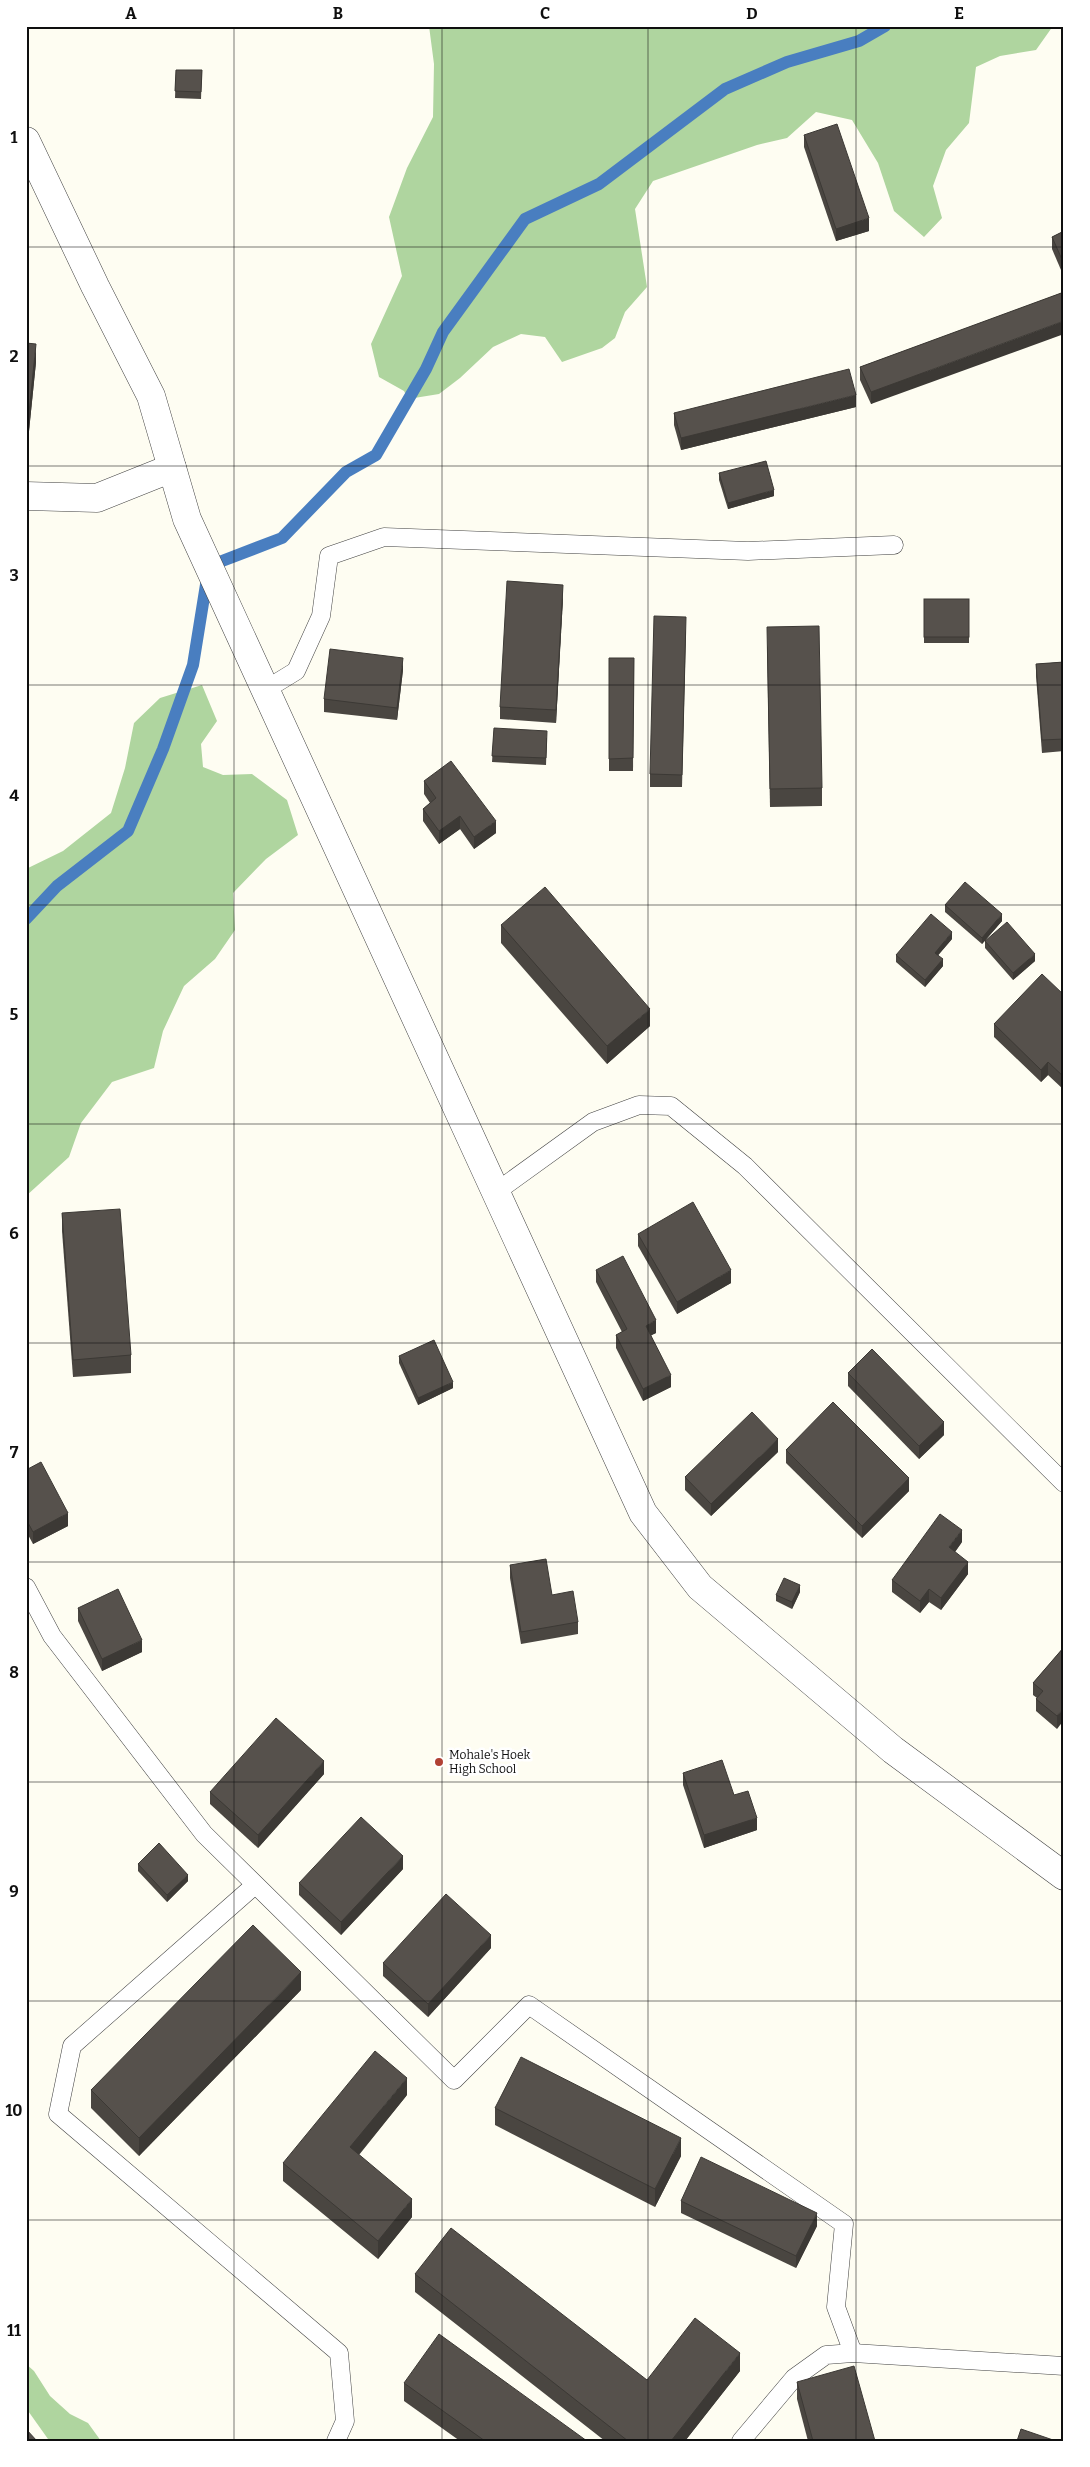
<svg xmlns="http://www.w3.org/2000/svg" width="1090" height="2467" viewBox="0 0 1090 2467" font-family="Bitter,serif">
	<rect width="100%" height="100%" fill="#fefdf2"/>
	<g fill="#afd59f">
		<polygon points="429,26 1053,26 1036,50 1000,56 976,67 969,123 946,150 933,186 942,218 924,237 894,211 878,163 852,120 816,112 787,138 757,145 653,181 635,209 647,287 625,312 615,338 602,348 562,362 545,337 521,334 493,347 460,378 439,394 408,399 404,391 379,377 371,344 402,276 389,217 407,168 433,117 434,64"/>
		<polygon points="202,685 217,721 201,744 203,767 223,775 252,774 287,800 298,835 266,859 233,893 235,930 215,959 184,986 163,1031 154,1068 112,1082 81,1123 69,1157 26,1196 26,869 63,851 111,813 125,768 134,723 160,698"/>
		<polygon points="26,2364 34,2371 50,2396 70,2414 88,2423 101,2441 48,2439 26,2408"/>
	</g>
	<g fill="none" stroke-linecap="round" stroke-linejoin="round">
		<polyline stroke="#497ec0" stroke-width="12" points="26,919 57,886 128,831 163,749 193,665 209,566 282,538 346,472 376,455 426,369 443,332 525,219 599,184 725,89 787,62 859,41 885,26"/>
		<g stroke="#424242" stroke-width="19">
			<g id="service">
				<polyline points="265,690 296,671 321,616 329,556 384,537 748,551 894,545"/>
				<polyline points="496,1192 593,1122 639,1105 671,1106 745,1166 1064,1483"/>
				<polyline points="26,1587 52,1636 204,1834 454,2080 529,2005 844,2224 836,2307 853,2353"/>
				<polyline points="255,1885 72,2046 58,2114 339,2353 345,2421 336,2441"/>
				<polyline points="741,2441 794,2378 826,2355 853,2353 1064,2366"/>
			</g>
		</g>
		<g stroke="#424242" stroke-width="29">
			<g id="minor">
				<polyline points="26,141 95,286 151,396 187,519 643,1513 700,1587 893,1750 1064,1876"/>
				<polyline points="26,496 97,498 172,468"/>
			</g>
		</g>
		<use href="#service" stroke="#fff" stroke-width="18"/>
		<use href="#minor" stroke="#fff" stroke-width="28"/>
	</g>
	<g fill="#4a4641">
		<polygon points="176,70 202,70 201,99 175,98"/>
		<polygon points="804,135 869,231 836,241 804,147"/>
		<polygon points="1064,231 1064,277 1052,249 1052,237"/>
		<polygon points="1064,292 871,404 860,380 860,367"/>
		<polygon points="26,343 36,362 29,431 26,430"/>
		<polygon points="856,407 681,450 674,425 674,413"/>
		<polygon points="719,473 774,496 728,509 719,480"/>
		<polygon points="563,598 556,723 500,719 500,707"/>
		<rect x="924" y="599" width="45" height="44"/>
		<polygon points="686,629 682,787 650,787 650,774"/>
		<polygon points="767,645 822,788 822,806 770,807"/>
		<polygon points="609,658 634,658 633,771 609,771"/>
		<polygon points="1064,662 1064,751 1042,753 1036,676 1036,664"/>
		<polygon points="403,670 397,720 324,712 324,699"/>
		<polygon points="494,728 547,738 546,765 492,762"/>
		<polygon points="424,781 496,833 474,849 460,829 439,844 423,821 423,809 430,803 424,794"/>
		<polygon points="945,905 1002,921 982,944 945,912"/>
		<polygon points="501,925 650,1026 607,1064 501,943"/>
		<polygon points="952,939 938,955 943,966 925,987 896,962 896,955"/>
		<polygon points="985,941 1035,961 1013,980 985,948"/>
		<polygon points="1064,995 1064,1090 1048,1075 1041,1082 994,1037 994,1024"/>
		<polygon points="62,1213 131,1355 131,1373 73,1377 62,1231"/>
		<polygon points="638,1234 731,1283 677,1314 638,1246"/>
		<polygon points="596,1270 656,1333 651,1335 671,1387 643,1401 616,1348 616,1335 622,1332 596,1282"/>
		<polygon points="399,1356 453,1388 418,1405 399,1363"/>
		<polygon points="848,1373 944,1435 919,1459 848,1386"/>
		<polygon points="786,1450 909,1491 862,1538 786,1463"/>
		<polygon points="778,1452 711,1516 685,1490 685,1477"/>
		<polygon points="26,1470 68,1526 33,1544 26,1531"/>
		<polygon points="962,1542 955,1552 968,1574 941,1610 929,1602 920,1613 892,1592 892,1580"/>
		<polygon points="510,1565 552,1595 578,1622 578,1634 521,1644 510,1578"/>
		<polygon points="800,1592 792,1609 776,1601 776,1595"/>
		<polygon points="78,1608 142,1652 102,1671 78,1621"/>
		<polygon points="1064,1647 1057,1729 1036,1711 1036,1699 1037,1698 1033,1695 1033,1683"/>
		<polygon points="683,1773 734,1795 757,1830 704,1848 683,1785"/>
		<polygon points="324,1774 258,1848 210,1804 210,1792"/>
		<polygon points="138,1864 188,1881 167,1902 138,1871"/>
		<polygon points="403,1869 341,1935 299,1895 299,1883"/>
		<polygon points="491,1948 428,2017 383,1976 383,1963"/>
		<polygon points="301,1990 139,2156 91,2108 91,2090"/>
		<polygon points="407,2095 359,2155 412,2217 378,2259 283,2181 283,2163"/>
		<polygon points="495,2108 681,2156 655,2207 495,2125"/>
		<polygon points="681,2201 817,2226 796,2268 681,2213"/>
		<polygon points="415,2274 647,2380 740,2371 685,2441 605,2441 415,2292"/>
		<polygon points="797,2382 875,2441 808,2441 797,2399"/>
		<polygon points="404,2383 587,2441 460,2441 404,2401"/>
	</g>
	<g fill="#3c3935">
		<polygon points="869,218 869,231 836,241 836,229"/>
		<polygon points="1064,321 1064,334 871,404 871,392"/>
		<polygon points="36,344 36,362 29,431 29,413"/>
		<polygon points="856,395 856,407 681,450 681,438"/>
		<polygon points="774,490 774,496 728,509 728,503"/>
		<polygon points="563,585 563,598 556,723 556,710"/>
		<polygon points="403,658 403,670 397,720 397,708"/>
		<polygon points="460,816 460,829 439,844 439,831"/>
		<polygon points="496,821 496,833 474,849 474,837"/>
		<polygon points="1002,914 1002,921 982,944 982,938"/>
		<polygon points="952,932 952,939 935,959 935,953"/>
		<polygon points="1035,954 1035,961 1013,980 1013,973"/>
		<polygon points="943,959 943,966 925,987 925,980"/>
		<polygon points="650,1009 650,1026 607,1064 607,1046"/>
		<polygon points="1048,1062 1048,1075 1041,1082 1041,1070"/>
		<polygon points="731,1270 731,1283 677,1314 677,1302"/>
		<polygon points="656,1320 656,1333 646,1338 646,1326"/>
		<polygon points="671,1375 671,1387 643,1401 643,1389"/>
		<polygon points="453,1382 453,1388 418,1405 418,1398"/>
		<polygon points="944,1422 944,1435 919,1459 919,1446"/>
		<polygon points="778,1439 778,1452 711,1516 711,1504"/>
		<polygon points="909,1478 909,1491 862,1538 862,1526"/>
		<polygon points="68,1513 68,1526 33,1544 33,1532"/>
		<polygon points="962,1530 962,1542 949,1560 949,1547"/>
		<polygon points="968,1562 968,1574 941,1610 941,1598"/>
		<polygon points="800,1585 800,1592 792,1609 792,1602"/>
		<polygon points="929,1589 929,1602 920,1613 920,1601"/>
		<polygon points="142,1640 142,1652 102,1671 102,1659"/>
		<polygon points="1064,1708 1064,1720 1057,1729 1057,1716"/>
		<polygon points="324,1761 324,1774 258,1848 258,1835"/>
		<polygon points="757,1818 757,1830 704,1848 704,1835"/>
		<polygon points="403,1856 403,1869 341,1935 341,1922"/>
		<polygon points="188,1875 188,1881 167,1902 167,1895"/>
		<polygon points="491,1935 491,1948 428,2017 428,2004"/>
		<polygon points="301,1972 301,1990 139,2156 139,2138"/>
		<polygon points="407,2078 407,2095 350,2165 350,2147"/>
		<polygon points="681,2138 681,2156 655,2207 655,2189"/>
		<polygon points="412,2199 412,2217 378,2259 378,2241"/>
		<polygon points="817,2213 817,2226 796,2268 796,2256"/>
		<polygon points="740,2353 740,2371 685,2441 671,2441"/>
	</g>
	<g fill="#56514c" stroke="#3c3935">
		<polygon points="176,70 202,70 201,92 175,91"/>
		<polygon points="837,124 869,218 836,229 804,135"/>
		<polygon points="1064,231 1064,264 1052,237"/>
		<polygon points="1064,292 1064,321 871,392 860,367"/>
		<polygon points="26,343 36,344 29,413 26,412"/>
		<polygon points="849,369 856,395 681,438 674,413"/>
		<polygon points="766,461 774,490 728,503 719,473"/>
		<polygon points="507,581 563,585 556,710 500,707"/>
		<rect x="924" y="599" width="45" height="38"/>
		<polygon points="654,616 686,617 682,775 650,774"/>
		<polygon points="819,626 822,788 770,789 767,627"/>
		<polygon points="330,649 403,658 397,708 324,699"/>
		<polygon points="609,658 634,658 633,758 609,759"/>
		<polygon points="1064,662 1064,739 1042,740 1036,664"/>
		<polygon points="494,728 547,731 546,758 492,756"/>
		<polygon points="451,761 496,821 474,837 460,816 439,831 423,809 436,798 424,781"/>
		<polygon points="965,882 1002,914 982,938 945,905"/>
		<polygon points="545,887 650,1009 607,1046 501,925"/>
		<polygon points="931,914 952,932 935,953 943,959 925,980 896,955"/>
		<polygon points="1007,922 1035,954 1013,973 985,941"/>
		<polygon points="1042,974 1064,995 1064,1077 1048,1062 1041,1070 994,1024"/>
		<polygon points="693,1202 731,1270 677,1302 638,1234"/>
		<polygon points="120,1209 131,1355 73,1360 62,1213"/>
		<polygon points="623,1256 656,1320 646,1326 671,1375 643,1389 616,1335 627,1329 596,1270"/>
		<polygon points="434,1340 453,1382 418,1398 399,1356"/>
		<polygon points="872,1349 944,1422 919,1446 848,1373"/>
		<polygon points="833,1402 909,1478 862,1526 786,1450"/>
		<polygon points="752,1412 778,1439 711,1504 685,1477"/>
		<polygon points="41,1462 68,1513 33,1532 26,1519 26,1470"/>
		<polygon points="940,1514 962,1530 949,1547 968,1562 941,1598 929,1589 920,1601 892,1580"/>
		<polygon points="546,1559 552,1595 573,1591 578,1622 521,1632 510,1565"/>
		<polygon points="784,1578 800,1585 792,1602 776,1595"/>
		<polygon points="118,1589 142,1640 102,1659 78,1608"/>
		<polygon points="1064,1647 1064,1708 1057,1716 1036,1699 1043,1691 1033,1683"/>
		<polygon points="276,1718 324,1761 258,1835 210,1792"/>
		<polygon points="722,1760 734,1795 748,1791 757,1818 704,1835 683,1773"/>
		<polygon points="361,1817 403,1856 341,1922 299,1883"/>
		<polygon points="159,1843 188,1875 167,1895 138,1864"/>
		<polygon points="446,1894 491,1935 428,2004 383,1963"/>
		<polygon points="253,1925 301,1972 139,2138 91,2090"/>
		<polygon points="375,2051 407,2078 350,2147 412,2199 378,2241 283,2163"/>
		<polygon points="521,2057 681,2138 655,2189 495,2108"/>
		<polygon points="701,2157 817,2213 796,2256 681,2201"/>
		<polygon points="451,2228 647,2380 695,2318 740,2353 671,2441 628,2441 415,2274"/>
		<polygon points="439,2334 587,2441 485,2441 404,2383"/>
		<polygon points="854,2366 875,2441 813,2441 797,2382"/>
		<polygon points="26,2429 37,2441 26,2441"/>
		<polygon points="1021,2429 1056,2441 1017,2441"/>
	</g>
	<path fill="none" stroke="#0f0f0f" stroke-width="1" stroke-opacity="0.55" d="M 234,26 L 234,2441M 442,26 L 442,2441M 648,26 L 648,2441M 856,26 L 856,2441M 26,247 L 1064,247M 26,466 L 1064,466M 26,685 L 1064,685M 26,905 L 1064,905M 26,1124 L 1064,1124M 26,1343 L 1064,1343M 26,1562 L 1064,1562M 26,1782 L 1064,1782M 26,2001 L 1064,2001M 26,2220 L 1064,2220"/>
	<circle fill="#b14134" stroke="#fff" stroke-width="2" cx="439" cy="1762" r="5"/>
	<g text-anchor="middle" stroke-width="5" stroke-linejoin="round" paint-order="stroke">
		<g font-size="12" fill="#0f0f0f" stroke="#fff" text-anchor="start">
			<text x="449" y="1759">Mohale's Hoek<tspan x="449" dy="14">High School</tspan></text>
		</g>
	</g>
	<rect width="1090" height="2467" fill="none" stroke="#ffffff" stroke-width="55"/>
	<rect x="28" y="28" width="1034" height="2412" fill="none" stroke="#0f0f0f" stroke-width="2"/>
	<g font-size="16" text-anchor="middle" font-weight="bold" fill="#0f0f0f">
		<text x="131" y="19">A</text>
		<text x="338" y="19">B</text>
		<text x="545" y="19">C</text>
		<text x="752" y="19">D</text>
		<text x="959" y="19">E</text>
		<text x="14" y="143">1</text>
		<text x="14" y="362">2</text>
		<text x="14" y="581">3</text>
		<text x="14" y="801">4</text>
		<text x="14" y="1020">5</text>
		<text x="14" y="1239">6</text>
		<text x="14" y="1458">7</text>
		<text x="14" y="1678">8</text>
		<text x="14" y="1897">9</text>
		<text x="14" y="2116">10</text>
		<text x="14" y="2336">11</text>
	</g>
</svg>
